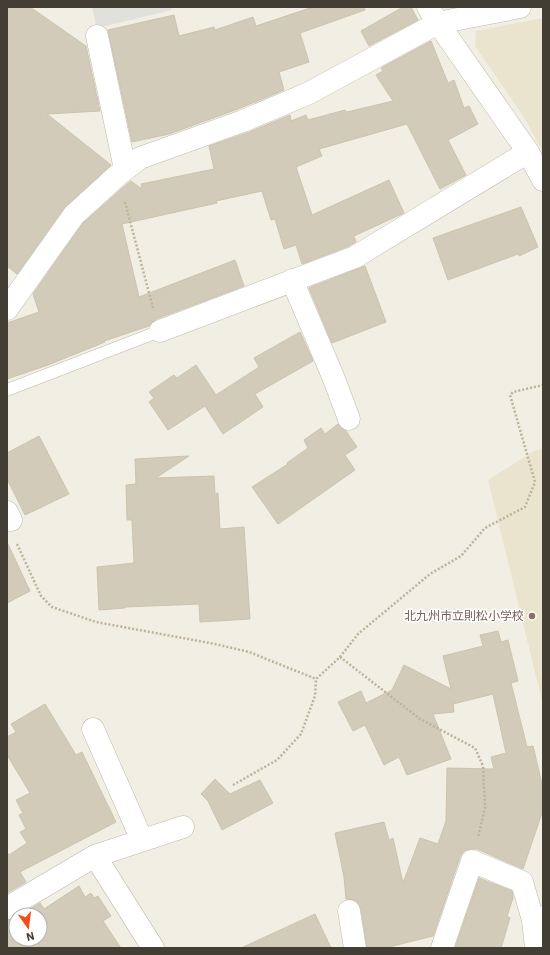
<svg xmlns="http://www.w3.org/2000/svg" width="550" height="955" viewBox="0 0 550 955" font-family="'IBM Plex Sans','Noto Sans JP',sans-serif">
	<rect width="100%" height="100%" fill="#f1eee4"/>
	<g fill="#eae4ce">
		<polygon points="543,18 543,152 522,114 475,46 476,31"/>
		<polygon points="543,448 543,705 488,480 534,451"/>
	</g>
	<polygon fill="#e2e0dc" points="92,7 171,7 172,10 97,28"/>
	<g fill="#d2cbba" stroke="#ccc3ad">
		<polygon points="7,7 30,7 86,46 100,111 47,114 111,165 64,208 17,274 7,266"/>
		<polygon points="313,7 364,7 365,10 300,33 309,62 279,72 284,90 238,109 169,134 132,142 108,30 174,15 179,36 214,27 215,30 253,17 256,26"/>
		<polygon points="403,7 411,7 418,20 369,46 361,31"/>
		<polygon points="431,41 448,83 454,80 464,108 469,106 478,124 448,140 466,175 440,189 407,124 319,149 322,156 296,167 312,215 389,180 404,213 354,236 356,242 349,246 302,264 296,245 284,249 275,219 271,220 262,191 216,201 217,203 122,224 139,297 235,260 244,286 156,319 149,326 104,341 105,342 48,365 7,379 7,323 39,312 33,294 83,223 126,185 131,181 142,189 141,184 214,169 209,146 247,133 290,115 291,121 306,115 308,120 345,110 347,112 393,101 376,75 383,71 381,68"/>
		<polygon points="521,207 538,247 519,256 518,254 448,280 433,238"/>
		<polygon points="365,266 386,322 332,343 309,288"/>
		<polygon points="300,332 313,361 255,394 263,407 223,434 205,406 168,430 149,402 154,398 149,392 174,375 177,378 196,365 216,395 259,367 254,358"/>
		<polygon points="338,424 341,428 346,431 357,447 345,455 355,470 278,524 252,487 288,464 287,463 308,448 304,440 321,428 325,434"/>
		<polygon points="39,436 69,494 25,515 7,479 7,453"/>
		<polygon points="189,456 156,478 214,476 215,494 218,493 220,529 244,527 250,619 200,622 199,604 125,607 125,608 99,610 97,567 134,563 132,520 127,520 126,485 136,484 135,459"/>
		<polygon points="7,542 30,591 7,603"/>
		<polygon points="498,631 501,642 508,640 518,681 511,683 527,747 533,746 543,788 543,810 523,869 477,849 471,849 464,851 460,857 433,936 385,948 367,948 361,909 358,903 354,900 346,899 344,877 335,833 384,822 389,840 393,838 403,883 420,838 438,844 446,821 447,768 494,769 491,757 506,753 493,694 453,704 454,712 433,714 451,759 407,775 399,757 384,765 365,725 353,731 338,702 361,691 366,703 392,690 404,665 451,689 443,656 483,646 480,635"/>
		<polygon points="45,704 76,755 82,752 116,822 20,872 26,882 7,893 7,852 9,855 27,843 20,832 26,829 19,815 23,813 16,800 30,793 7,755 7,737 16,732 11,724"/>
		<polygon points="215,779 230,794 260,780 273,803 222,830 208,801 201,794"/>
		<polygon points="479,878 512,891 513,898 507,916 510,918 501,948 455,948"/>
		<polygon points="79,886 85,897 91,893 94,898 98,896 111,916 103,921 121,948 7,948 7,920 16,917 16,939 40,939 40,915 20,915 40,903 44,909"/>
		<polygon points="315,914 331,948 241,948"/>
	</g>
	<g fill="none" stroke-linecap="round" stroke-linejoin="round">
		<g stroke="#bfb9aa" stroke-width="13">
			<polyline id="lane" points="7,390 160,331"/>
		</g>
		<g stroke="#bfb9aa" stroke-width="23">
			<g id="street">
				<polyline points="428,7 438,23 528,152 543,180"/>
				<polyline points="97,36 125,169"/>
				<polyline points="292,280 334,379 349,419"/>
				<polyline points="7,309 74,215 118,175 140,158 243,121 309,93 438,23 520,7"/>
				<polyline points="160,331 355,257 528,152"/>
				<polyline points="7,512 11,520"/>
				<polyline points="93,729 142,840"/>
				<polyline points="95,856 183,827"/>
				<polyline points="7,908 95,856 153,948"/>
				<polyline points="349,911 355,948"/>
				<polyline points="533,920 536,948"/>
				<polyline points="442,948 472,861 522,882 533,920 543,917"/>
			</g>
		</g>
		<g stroke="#bdb399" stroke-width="2.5" stroke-dasharray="2 2" stroke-linecap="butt">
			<polyline points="125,202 153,308"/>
			<polyline points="17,544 41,596 52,607 96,622 215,644 249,652 316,679"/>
			<polyline points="340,657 358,634 430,574 461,556 485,528 525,507 535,482 510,395 513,392 543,385"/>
			<polyline points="233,785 277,760 301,734 315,696 316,679 340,657 420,719 475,748 483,766 485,808 478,837"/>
		</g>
		<use href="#lane" stroke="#fff" stroke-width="12"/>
		<use href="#street" stroke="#fff" stroke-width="22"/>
	</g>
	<circle fill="#8d6e63" stroke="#fff" stroke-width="1.5" cx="532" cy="616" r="4"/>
	<g text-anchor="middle" stroke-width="3" stroke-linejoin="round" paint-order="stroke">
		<g font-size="12" fill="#785e54" stroke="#fff" text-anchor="end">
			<text x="524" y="620">北九州市立則松小学校</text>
		</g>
	</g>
	<rect width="550" height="955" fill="none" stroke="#433e34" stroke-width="16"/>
	<g transform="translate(28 927) rotate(166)"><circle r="19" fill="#ffffff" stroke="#b4b2ae"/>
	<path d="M0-3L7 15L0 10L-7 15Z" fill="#f14e1b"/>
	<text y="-6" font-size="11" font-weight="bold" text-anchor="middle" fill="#433e34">N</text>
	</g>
</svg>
